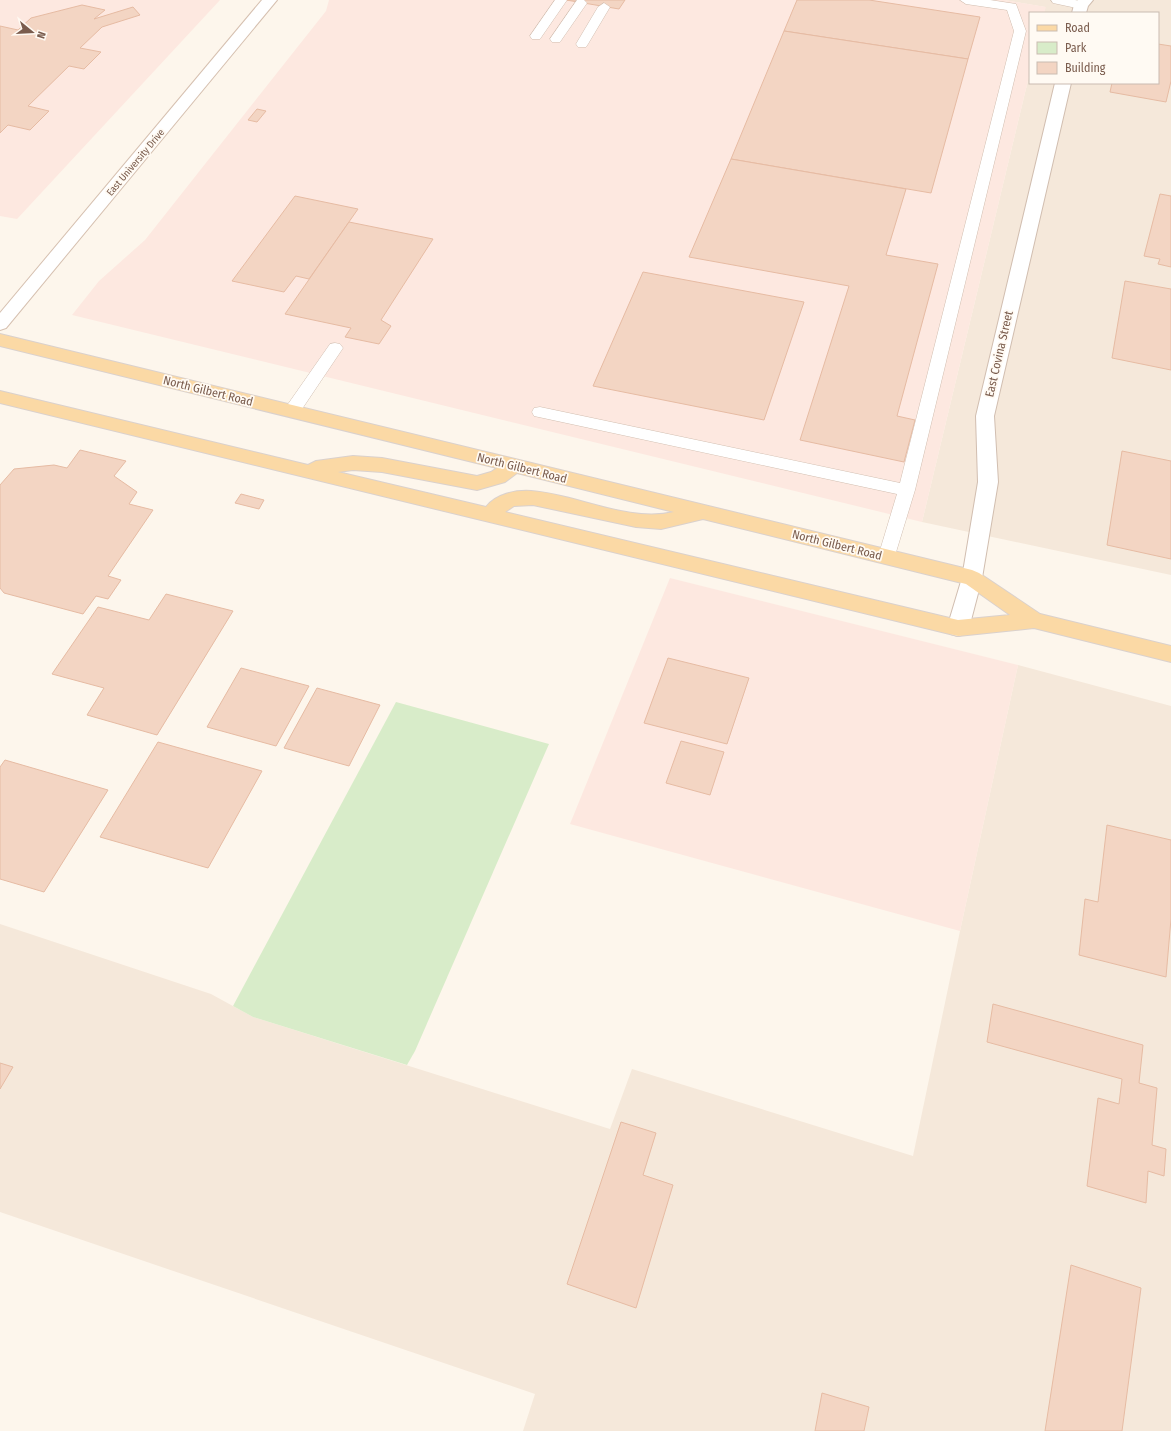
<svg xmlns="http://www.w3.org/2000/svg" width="1171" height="1431" viewBox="0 0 1171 1431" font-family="'Fira Sans Condensed',sans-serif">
	<rect width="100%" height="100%" fill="#fdf6ec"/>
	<g fill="#f5e8da">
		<polygon points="1004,0 1171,0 1171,575 922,522 1030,72 1030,83 1158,83 1158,13 1044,13 1045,7"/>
		<polygon points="1018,665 1171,706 1171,1431 523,1431 535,1394 0,1212 0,924 211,994 253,1017 610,1129 632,1069 913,1156 960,931"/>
	</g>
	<g fill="#fde8e0">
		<polygon points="0,0 220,0 17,219 0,216"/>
		<polygon points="329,0 1004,0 1046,7 1044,13 1030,13 1030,72 922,522 72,315 99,281 145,240 326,11"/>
		<polygon points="670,578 1018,665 960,931 570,824"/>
	</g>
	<polygon fill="#d8ecc9" points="396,702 549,744 415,1051 407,1065 253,1017 233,1006"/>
	<g fill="#f3d5c3" stroke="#e6bba3">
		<polygon points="566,0 625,0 619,9"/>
		<polygon points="797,0 869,0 980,17 968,59 784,31"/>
		<polygon points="82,5 105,10 94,19 133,7 140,15 102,27 80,48 101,52 84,69 69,66 28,106 49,111 30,130 8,125 0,133 0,26 18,30 31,18"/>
		<polygon points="784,31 968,59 931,193 731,159"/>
		<polygon points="1158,44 1171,46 1171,81 1166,102 1110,92 1112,83 1158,83"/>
		<polygon points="257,109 266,111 257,122 248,120"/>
		<polygon points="731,159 906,189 886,255 938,264 897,416 915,420 904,462 800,440 849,286 689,257"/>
		<polygon points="1160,194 1171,196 1171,267 1158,264 1160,259 1144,256"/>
		<polygon points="295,196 358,209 309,279 296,276 284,292 232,281"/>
		<polygon points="349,222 433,239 381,320 391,326 379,344 345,337 351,328 285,314"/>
		<polygon points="643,272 804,302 764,420 593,386"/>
		<polygon points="1125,281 1171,289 1171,370 1112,358"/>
		<polygon points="80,450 126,461 114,476 137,492 129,504 153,510 108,576 121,580 108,599 96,596 83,614 4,593 0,588 0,485 14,469 54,465 67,468"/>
		<polygon points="1122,451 1171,461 1171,559 1107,545"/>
		<polygon points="241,494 264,500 259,509 235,503"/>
		<polygon points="166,594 233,611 157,735 87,715 104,688 52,674 98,607 149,620"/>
		<polygon points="668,658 749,678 727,744 644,723"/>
		<polygon points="241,668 309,686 276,746 207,727"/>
		<polygon points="317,688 380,705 349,766 284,748"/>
		<polygon points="681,741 724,752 710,795 666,783"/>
		<polygon points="158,742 262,771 208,868 100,837"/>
		<polygon points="5,760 108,790 44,892 0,879 0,767"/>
		<polygon points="1107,825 1171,840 1171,919 1166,977 1079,955 1085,899 1098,902"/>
		<polygon points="993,1004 1143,1045 1139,1083 1157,1088 1152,1145 1166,1149 1164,1176 1148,1171 1146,1203 1087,1186 1098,1098 1119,1104 1122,1079 987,1042"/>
		<polygon points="0,1063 13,1067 0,1089"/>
		<polygon points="621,1122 656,1133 643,1175 673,1185 636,1308 567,1284"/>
		<polygon points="1071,1265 1141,1288 1122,1431 1045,1431"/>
		<polygon points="822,1393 869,1407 864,1431 815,1431"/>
	</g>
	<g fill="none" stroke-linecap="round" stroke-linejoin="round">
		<g stroke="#d1beb0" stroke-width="1">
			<g id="service">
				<polygon points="555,0 567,0 540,39 532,39 530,36"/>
				<polygon points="577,0 584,0 587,3 560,42 552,42 550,39"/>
				<polygon points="960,0 990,0 1016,4 1026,31 915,490 893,562 887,563 881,562 878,557 897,494 534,416 532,412 534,408 540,407 900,483 1014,31 1007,10 966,4"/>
				<polygon points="1051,0 1075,0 1085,2 1087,5 1081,9 1053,3"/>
				<polygon points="604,3 610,7 588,44 586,47 578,47 576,44 598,7"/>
				<polygon points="335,343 340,344 343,348 298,415 292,416 286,415 284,411 286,407 330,344"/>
			</g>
		</g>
		<g stroke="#d1beb0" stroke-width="2">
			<g id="minor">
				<polygon points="1078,0 1093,0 1088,6 1086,13 1072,13 1074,5"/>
				<polygon points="1055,83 1071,83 994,416 998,482 982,578 969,628 965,634 958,636 951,634 947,628 962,578 978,482 976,416"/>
			</g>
		</g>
		<g stroke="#d6c0b0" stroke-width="2">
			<polygon id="secondary" points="262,0 277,0 6,328 0,330 0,313"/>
		</g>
		<g stroke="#dad1cd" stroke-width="2">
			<path id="primary" d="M 0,334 L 972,570 L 979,573 L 1040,614 L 1171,646 L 1171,662 L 1034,628 L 958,636 L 0,403 L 0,391 L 308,465 L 316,461 L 353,456 L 382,458 L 477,476 L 491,472 L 497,468 L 0,346 ZM 353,470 L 382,472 L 477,490 L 505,482 L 517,473 L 674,512 C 627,523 577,494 531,491 C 515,490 496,494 486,507 L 338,472 ZM 533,505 L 636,527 L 661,529 L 703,519 L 966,584 L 1010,615 L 958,620 L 505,512 L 514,506 Z"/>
		</g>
		<use href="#service" fill="#fff" fill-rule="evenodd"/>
		<use href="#minor" fill="#fff" fill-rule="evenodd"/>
		<use href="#secondary" fill="#fff" fill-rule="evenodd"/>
		<use href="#primary" fill="#fbd9a5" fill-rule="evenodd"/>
	</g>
	<g text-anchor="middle" stroke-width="3.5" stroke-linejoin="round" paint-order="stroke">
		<g font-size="10" fill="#7a5c4d" stroke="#fffaf3">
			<text transform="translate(135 162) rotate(-50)" y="4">East University Drive</text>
		</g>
		<g font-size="12" fill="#7a5c4d" stroke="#fffaf3">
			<text transform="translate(999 354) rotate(-77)" y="4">East Covina Street</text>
			<text transform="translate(208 391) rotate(14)" y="4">North Gilbert Road</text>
			<text transform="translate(522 468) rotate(14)" y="4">North Gilbert Road</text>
			<text transform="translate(837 545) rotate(14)" y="4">North Gilbert Road</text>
		</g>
	</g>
	<rect x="1029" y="12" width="130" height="72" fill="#fffaf3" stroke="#cabbb1"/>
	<rect x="1037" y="25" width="20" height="6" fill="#fbd9a5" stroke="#cabbb1"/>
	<text x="1065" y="32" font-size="12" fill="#7a5c4d">Road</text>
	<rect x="1037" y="42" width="20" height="12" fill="#d8ecc9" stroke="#cabbb1"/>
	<text x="1065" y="52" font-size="12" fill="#7a5c4d">Park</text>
	<rect x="1037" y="62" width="20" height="12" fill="#f3d5c3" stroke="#cabbb1"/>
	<text x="1065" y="72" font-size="12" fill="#7a5c4d">Building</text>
	<g transform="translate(32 32) rotate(108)" stroke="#fffaf3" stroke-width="3" paint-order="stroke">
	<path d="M0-3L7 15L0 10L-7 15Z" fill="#7a5c4d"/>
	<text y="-6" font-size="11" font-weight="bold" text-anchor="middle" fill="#7a5c4d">N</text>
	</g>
</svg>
